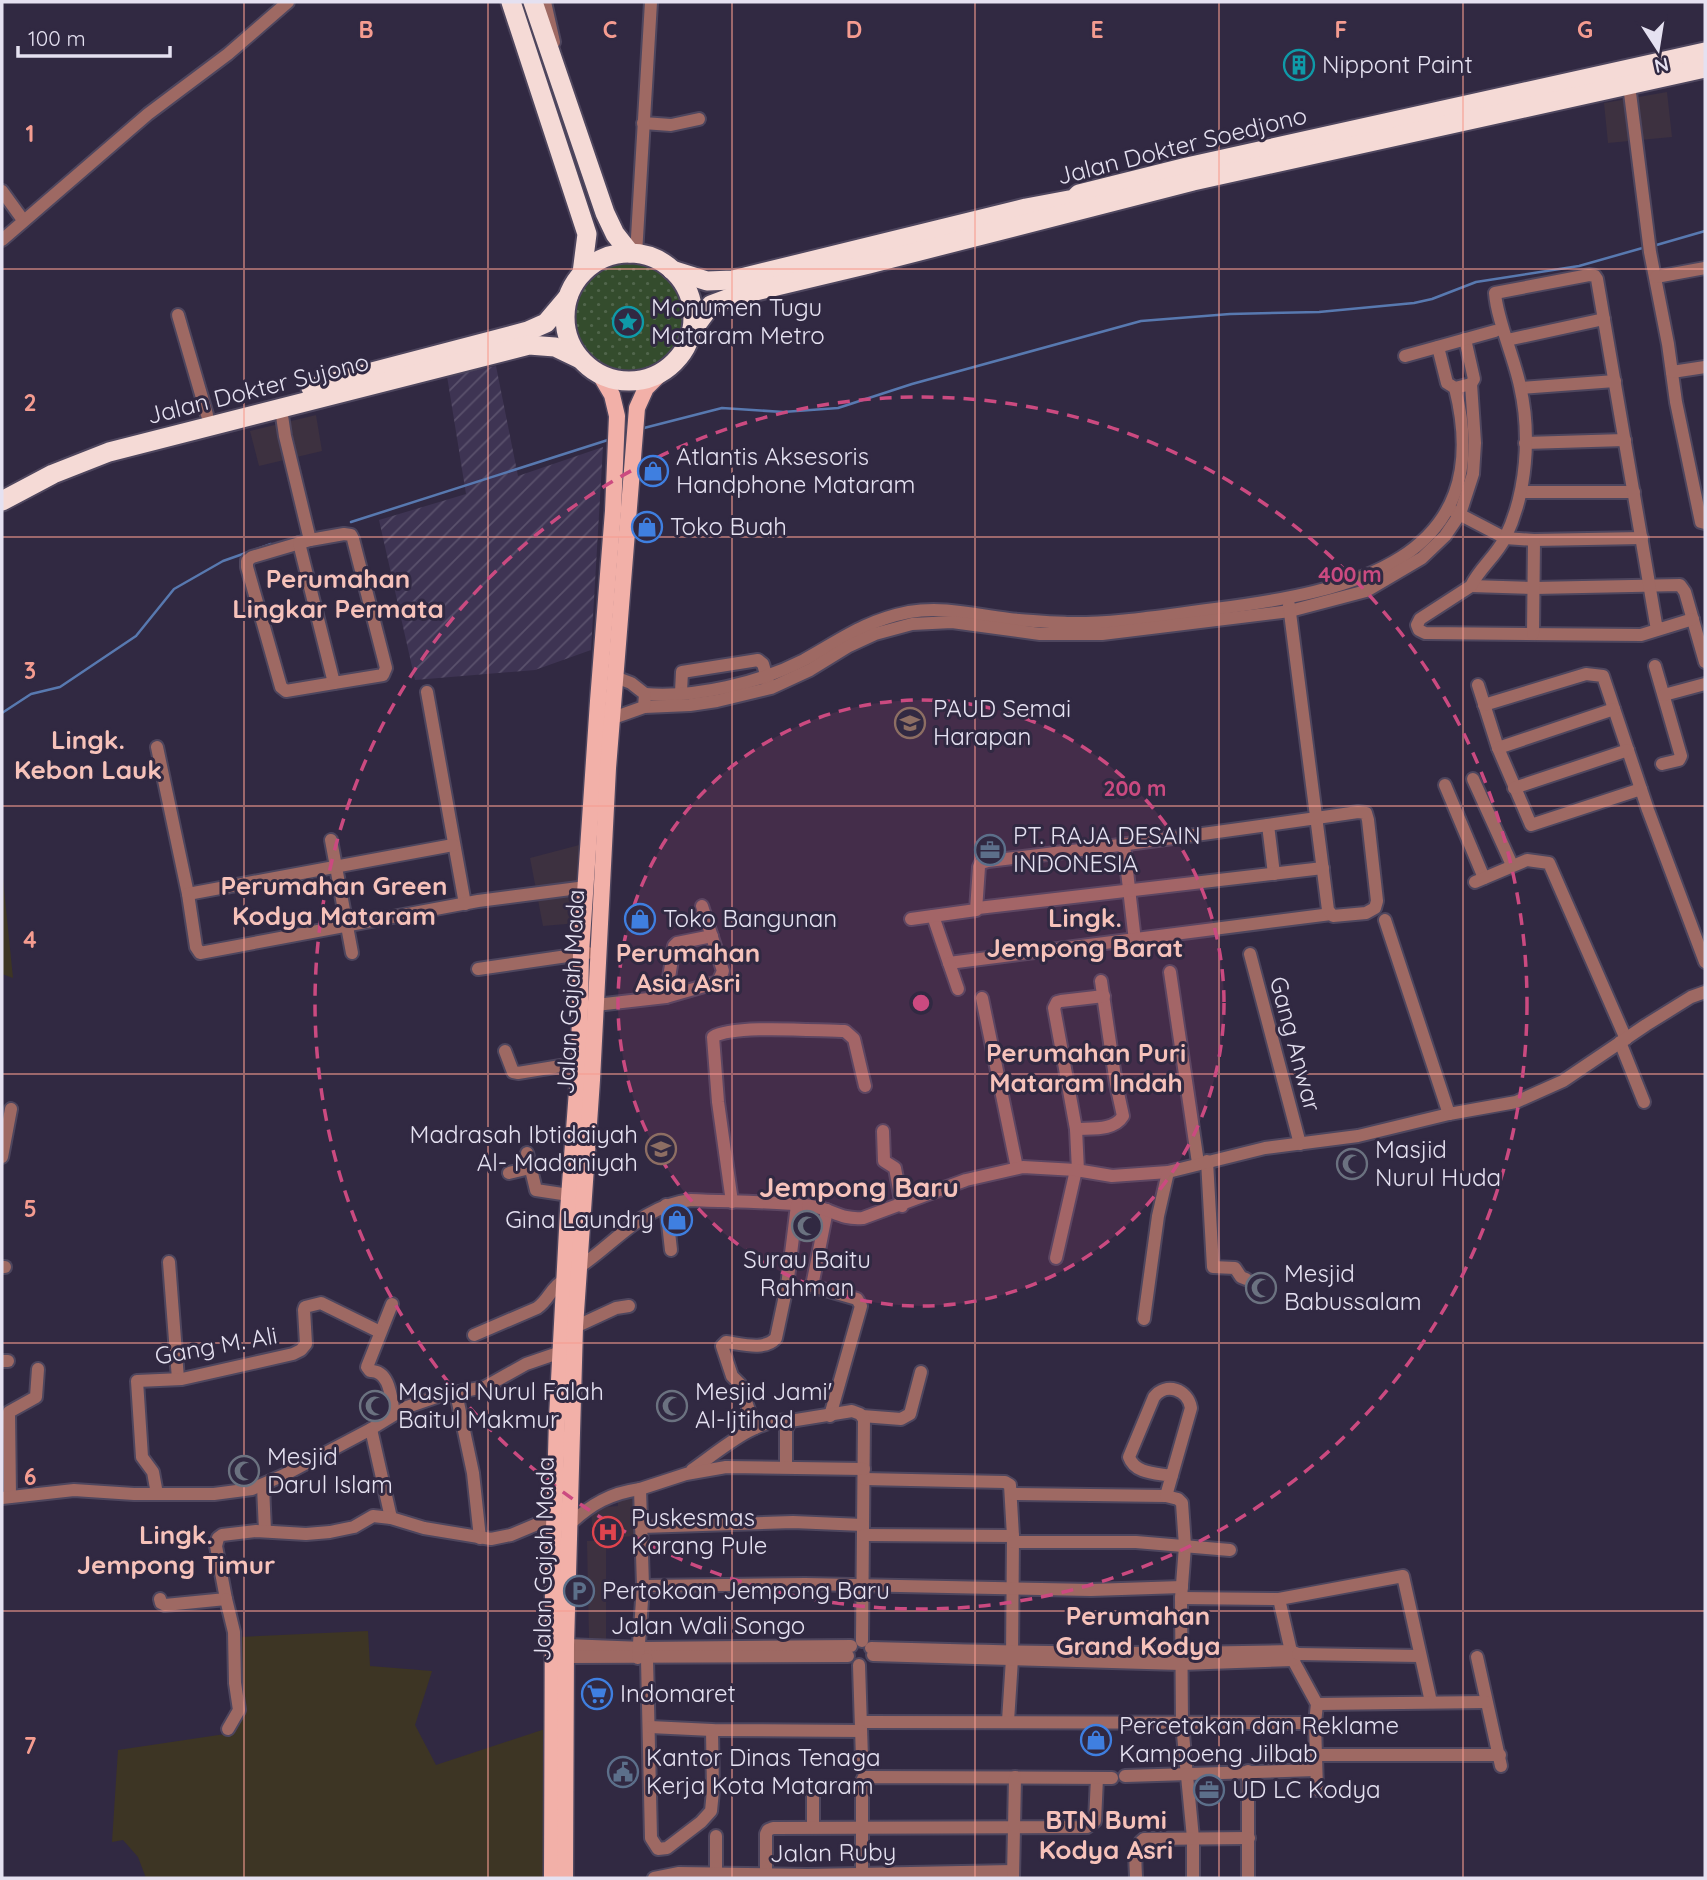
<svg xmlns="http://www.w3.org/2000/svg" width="1707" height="1880" viewBox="0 0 1707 1880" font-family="Quicksand,sans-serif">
	<defs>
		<pattern id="industrial-furrows" width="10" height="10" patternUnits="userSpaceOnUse" patternTransform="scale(1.75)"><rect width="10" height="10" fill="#3e3453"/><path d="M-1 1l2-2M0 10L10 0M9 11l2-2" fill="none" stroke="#5a516c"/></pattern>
		<pattern id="park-dots" width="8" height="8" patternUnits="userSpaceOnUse" patternTransform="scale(1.75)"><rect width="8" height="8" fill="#344c2d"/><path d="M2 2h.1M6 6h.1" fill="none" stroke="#51664c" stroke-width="1.8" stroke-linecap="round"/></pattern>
	</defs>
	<rect width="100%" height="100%" fill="#312942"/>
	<g fill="#3d3140">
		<polygon points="1667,92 1672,137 1608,143 1604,103"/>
		<polygon points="316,415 322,451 259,466 250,431"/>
		<polygon points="583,844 578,923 543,926 530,858"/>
		<polygon points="618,1494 632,1494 635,1536 593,1539 591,1508 618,1506"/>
		<polygon points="587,1541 606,1541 606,1639 589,1639"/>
	</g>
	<polygon fill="url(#industrial-furrows)" points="496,366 518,476 603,447 591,650 535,670 415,680 379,520 466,494 447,376"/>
	<g fill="#3d3524">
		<polygon points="2,869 13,978 2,974"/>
		<polygon points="368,1631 370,1666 432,1671 415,1725 436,1765 545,1729 543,1878 146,1878 138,1857 123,1840 112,1842 118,1750 232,1733 240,1637"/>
	</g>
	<circle fill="url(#park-dots)" cx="629" cy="317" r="53"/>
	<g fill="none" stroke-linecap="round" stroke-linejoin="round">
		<g stroke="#5879b0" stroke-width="2.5">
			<polyline points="1653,246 1705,231"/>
			<polyline points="640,429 722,408 783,412 838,408 912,384 1141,321 1230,314 1319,312 1414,303 1432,299 1476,282 1579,266 1646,247"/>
			<polyline points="351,522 611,439"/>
			<polyline points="2,713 31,694 60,687 136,636 174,589 223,561 271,544"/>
		</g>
		<g stroke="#4e465e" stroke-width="16">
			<g id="minor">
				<polyline points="545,2 554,42"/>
				<polyline points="1629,85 1650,252 1668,344 1676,402 1701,522 1705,523"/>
				<polyline points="643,123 671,125 699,119"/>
				<polyline points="2,191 23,220"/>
				<polyline points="2,240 148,114 228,54 288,2"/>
				<polyline points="636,254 651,2"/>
				<polyline points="1656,277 1705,268"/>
				<polyline points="178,315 207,415"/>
				<polyline points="1507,340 1604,319"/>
				<polyline points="1438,347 1447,383 1455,388 1471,384 1474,379 1465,339"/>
				<polyline points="1405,356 1495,331"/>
				<polyline points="1672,372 1705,367"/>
				<polyline points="1521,388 1615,381"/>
				<polyline points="281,409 285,436 310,540 252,557 247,561 247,567 281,687 286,691 334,683"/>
				<polyline points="1525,443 1625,440"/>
				<polyline points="1521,492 1634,492"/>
				<polyline points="1455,512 1505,538 1534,540 1642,538"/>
				<polyline points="299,543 334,683 383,675 386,668 353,539 351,535 344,534 310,540"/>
				<polyline points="1471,586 1534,588 1680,585 1685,592 1705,662"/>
				<path d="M 1657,630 L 1597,279 L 1595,276 L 1589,275 L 1495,293 C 1497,320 1514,357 1520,386 C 1531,434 1527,493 1505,538 C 1496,556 1479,569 1471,586 L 1420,619 L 1417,625 L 1419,630 L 1425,633 L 1641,635 L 1693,619"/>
				<polyline points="1533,634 1534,540"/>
				<polyline points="1655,666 1681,756 1679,760 1662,764"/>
				<polyline points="1478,685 1498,748 1531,825 1641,789"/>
				<polyline points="427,692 465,904"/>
				<polyline points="681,692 682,672 758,660 763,664 768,682"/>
				<path d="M 645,694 C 696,698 759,683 804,660 C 842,639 864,621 909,612 C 944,606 975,615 1009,619 C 1028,621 1048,622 1067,623 C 1116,624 1166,615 1215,609 C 1347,592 1499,562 1455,388"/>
				<polyline points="1664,695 1705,684"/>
				<polyline points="1484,705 1586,674 1603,676 1648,810 1705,962"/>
				<polyline points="644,707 690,705 717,701 771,688 810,670 849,646 875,634 912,624 952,622 1040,634 1102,634 1290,611 1366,591 1422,558 1445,536 1460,514 1473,474 1475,443 1471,384"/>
				<polyline points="613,718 644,707 645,694 631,683 615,677"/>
				<polyline points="157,747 188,894 196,947 200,953 478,901 586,887"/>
				<polyline points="1498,748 1614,709"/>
				<polyline points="1473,779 1512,865"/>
				<polyline points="1445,785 1484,878"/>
				<polyline points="1514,788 1628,750"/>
				<polyline points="1268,825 1274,874"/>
				<polyline points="331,840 352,953"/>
				<polyline points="1124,845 1135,941"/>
				<polyline points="1475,882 1527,860 1549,863 1626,1039"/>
				<polyline points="188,894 453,845"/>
				<polyline points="978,908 1323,868"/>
				<polyline points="933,916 949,963 1331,914"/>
				<path d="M 911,919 L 976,910 L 979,867 L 981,863 L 988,861 C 1112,847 1235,830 1358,812 L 1366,813 L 1368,820 L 1377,901 L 1375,908 L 1366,913 L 1333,916 L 1328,910 L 1289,605"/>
				<polyline points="1385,920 1449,1114"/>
				<polyline points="1250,954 1300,1144"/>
				<polyline points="949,963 958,989"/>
				<polyline points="478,969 588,953"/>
				<polyline points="1170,972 1198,1163"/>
				<polyline points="666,997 674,946 677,943 712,936"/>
				<polyline points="982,998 1017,1168"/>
				<polyline points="596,1005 666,997 718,982 723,971 702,906"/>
				<polyline points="1620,1042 1644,1102"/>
				<polyline points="505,1051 513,1072 518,1073 579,1063"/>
				<path d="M 1076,1129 C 1092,1128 1114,1131 1123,1116 L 1116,1084 L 1101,981"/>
				<polyline points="883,1131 884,1161 895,1168 902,1206"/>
				<polyline points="527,1153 536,1190 569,1195"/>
				<polyline points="2,1157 11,1109"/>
				<polyline points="1207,1161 1213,1267 1235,1268 1241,1277 1246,1279"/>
				<polyline points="1078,1171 1076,1129 1054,1008 1057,1002 1061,1001 1104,996"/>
				<polyline points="509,1173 530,1168"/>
				<path d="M 732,1202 L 718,1102 L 713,1037 C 733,1024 818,1031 845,1031 L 854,1039 L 865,1086"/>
				<polyline points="666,1205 671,1250"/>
				<polyline points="827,1210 812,1286 857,1299 861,1306 830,1416"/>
				<polyline points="1056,1258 1076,1170"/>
				<polyline points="169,1262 178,1379"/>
				<polyline points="2,1267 5,1267"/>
				<path d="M 578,1268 C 617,1242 641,1206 691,1200 C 731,1202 772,1201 811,1206 C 832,1209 840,1220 863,1218 L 966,1180 L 1023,1167 L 1076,1170 L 1112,1176 L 1168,1172 L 1265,1148 L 1358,1136 L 1449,1114 L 1516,1102 L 1563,1081 L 1646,1025 L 1691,997 L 1705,992"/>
				<path d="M 392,1304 L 367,1367 L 370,1371 C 390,1370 391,1398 394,1413"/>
				<polyline points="1144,1319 1158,1216 1168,1172"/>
				<polyline points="575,1327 616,1308 629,1306"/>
				<path d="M 474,1335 L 537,1308 C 549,1300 551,1287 564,1280"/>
				<polyline points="2,1361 8,1361"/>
				<polyline points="456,1393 473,1473 480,1538"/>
				<polyline points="862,1416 901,1419 910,1414 921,1372"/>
				<path d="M 755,1428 L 740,1384 L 732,1376 L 722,1346 L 726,1342 C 742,1344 765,1351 776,1338 L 787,1286 L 797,1205"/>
				<polyline points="371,1429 391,1518"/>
				<polyline points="786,1467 786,1430 790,1421 852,1411 860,1414 864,1419 862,1641"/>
				<path d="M 692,1470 C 718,1452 758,1416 790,1421"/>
				<polyline points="864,1479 1005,1482 1010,1485 1013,1536 1012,1659 1008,1721"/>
				<polyline points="263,1486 265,1531"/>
				<polyline points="157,1494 153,1472 142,1457 137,1381 182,1379 293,1354 301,1350 306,1344 304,1310 305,1307 321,1303 380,1332"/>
				<polyline points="1012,1494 1166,1496 1178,1499 1182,1503 1185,1546 1181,1598 1182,1724 1193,1838 1193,1878"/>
				<path d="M 1166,1496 L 1191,1408 C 1188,1389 1166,1382 1154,1397 L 1129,1457 C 1135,1474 1156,1473 1172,1476"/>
				<polyline points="10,1497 9,1412 36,1397 38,1369"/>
				<polyline points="2,1498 74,1490 134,1494 214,1494 252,1489 284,1475 371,1429 407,1407 442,1395 485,1387 526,1364 561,1352"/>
				<path d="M 570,1524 C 591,1504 611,1493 640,1489"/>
				<polyline points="641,1527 793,1522 863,1525"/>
				<polyline points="864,1535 1013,1536"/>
				<polyline points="1013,1542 1136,1542 1230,1550"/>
				<polyline points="643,1586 805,1584 1091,1590 1182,1587"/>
				<polyline points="1181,1598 1279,1599 1403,1576 1431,1702"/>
				<polyline points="160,1599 161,1603 165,1605 226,1599 216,1546 218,1538 222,1535 256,1531 306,1534 330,1532 354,1527 373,1516 391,1518 424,1528 491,1539 511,1535 554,1517"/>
				<polyline points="226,1599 234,1632 235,1683 239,1710 228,1729"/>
				<polyline points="1279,1599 1293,1660 1317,1704 1315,1723 1317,1790"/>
				<polyline points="566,1645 643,1648 851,1646"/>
				<path d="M 871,1648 C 1012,1652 1151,1655 1291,1651 L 1298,1654 L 1293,1660 L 1181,1664 L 873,1655"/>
				<polyline points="1298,1654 1420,1656"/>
				<polyline points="566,1657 848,1656"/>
				<polyline points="1477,1657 1501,1766"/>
				<polyline points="638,1658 643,1586 640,1489 686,1474 726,1467 864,1469"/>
				<polyline points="647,1659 651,1838 658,1849 667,1848 701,1822 711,1811 713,1791 712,1730"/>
				<polyline points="859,1665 862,1759"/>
				<polyline points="1317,1704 1486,1702"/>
				<polyline points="861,1722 1315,1723"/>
				<polyline points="650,1727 712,1730 861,1731"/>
				<polyline points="1316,1755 1500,1755"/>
				<polyline points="1248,1771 1248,1878"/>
				<polyline points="1125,1776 1316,1770"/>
				<polyline points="813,1827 813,1791"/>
				<polyline points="716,1836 716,1878"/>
				<polyline points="766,1875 766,1834 768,1830 773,1828 1087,1827 1095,1821 1097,1778"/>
				<polyline points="654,1878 679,1873 808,1875 1013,1871"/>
				<polyline points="862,1878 862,1781 864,1777 1112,1778"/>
				<polyline points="1013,1878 1015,1777"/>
				<path d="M 1136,1878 C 1136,1865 1132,1847 1144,1839 L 1249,1838"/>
			</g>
		</g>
		<g stroke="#4e465e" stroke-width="19">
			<g id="major">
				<polyline points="552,1878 553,1566 557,1418 568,1211 579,1063 581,953 598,701 613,511 617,416 612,395 599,373"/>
				<polyline points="565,1878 566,1645 575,1327 592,1080 608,768 637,408 646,388 663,371"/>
			</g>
		</g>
		<g stroke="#4e465e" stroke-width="23">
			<g id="highway">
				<polyline points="511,2 587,234 582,273"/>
				<polyline points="533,2 605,213 615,234 630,253"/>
				<circle cx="629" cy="317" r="64"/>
				<polyline points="672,270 707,281 733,280 1026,208 1074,199 1079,194 1187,167 1705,52"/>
				<polyline points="691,332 711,305 735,296 869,264 1193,181 1705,68"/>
				<polyline points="311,388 528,331 546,323 568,297"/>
				<polyline points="2,501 53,474 109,452 529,345 555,347 580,359"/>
			</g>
		</g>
		<use href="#minor" stroke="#9e6963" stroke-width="12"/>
		<use href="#major" stroke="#f2b0a8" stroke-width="16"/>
		<use href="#highway" stroke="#f5dad6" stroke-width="19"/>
	</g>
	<path fill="none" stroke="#f59c90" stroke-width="2" stroke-opacity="0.55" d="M 244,2 L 244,1878M 488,2 L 488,1878M 732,2 L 732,1878M 975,2 L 975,1878M 1219,2 L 1219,1878M 1463,2 L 1463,1878M 2,269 L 1705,269M 2,537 L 1705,537M 2,806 L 1705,806M 2,1074 L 1705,1074M 2,1343 L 1705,1343M 2,1611 L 1705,1611"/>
	<circle cx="921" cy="1003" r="303" fill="#cb4a80" fill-opacity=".12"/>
	<g fill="none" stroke="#cb4a80" stroke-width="3.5" stroke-dasharray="12 9">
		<circle cx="921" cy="1003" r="303"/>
		<circle cx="921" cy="1003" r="606"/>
	</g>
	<defs>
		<g id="building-ring" transform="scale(1.575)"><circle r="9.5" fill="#312942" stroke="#0f9aa8" stroke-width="1.5"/><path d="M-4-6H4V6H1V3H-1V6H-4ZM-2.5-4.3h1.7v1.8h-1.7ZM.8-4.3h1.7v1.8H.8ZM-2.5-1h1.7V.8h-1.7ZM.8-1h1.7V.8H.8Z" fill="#0f9aa8"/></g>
		<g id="sight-ring" transform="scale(1.575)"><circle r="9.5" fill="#312942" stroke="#0f9aa8" stroke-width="1.5"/><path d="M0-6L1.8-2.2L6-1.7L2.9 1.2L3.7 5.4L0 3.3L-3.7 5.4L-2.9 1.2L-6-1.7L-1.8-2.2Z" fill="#0f9aa8"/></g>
		<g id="shop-ring" transform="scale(1.575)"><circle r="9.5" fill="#312942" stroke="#3f7fe0" stroke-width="1.5"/><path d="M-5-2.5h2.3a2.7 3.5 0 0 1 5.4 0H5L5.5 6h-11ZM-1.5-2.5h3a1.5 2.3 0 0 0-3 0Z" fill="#3f7fe0"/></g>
		<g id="school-ring" transform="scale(1.575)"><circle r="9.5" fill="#312942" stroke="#8d6e63" stroke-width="1.5"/><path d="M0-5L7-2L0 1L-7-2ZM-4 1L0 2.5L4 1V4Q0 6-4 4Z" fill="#8d6e63"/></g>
		<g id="office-ring" transform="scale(1.575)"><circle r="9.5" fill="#312942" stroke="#5c6f8a" stroke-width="1.5"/><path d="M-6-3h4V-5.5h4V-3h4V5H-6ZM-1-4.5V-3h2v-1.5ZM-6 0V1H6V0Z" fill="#5c6f8a"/></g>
		<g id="mosque-ring" transform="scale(1.575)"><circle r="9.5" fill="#312942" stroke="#6b7280" stroke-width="1.5"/><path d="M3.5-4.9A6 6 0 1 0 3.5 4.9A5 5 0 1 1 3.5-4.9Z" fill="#6b7280"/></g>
		<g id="hospital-ring" transform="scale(1.575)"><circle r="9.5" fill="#312942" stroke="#e0444e" stroke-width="1.5"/><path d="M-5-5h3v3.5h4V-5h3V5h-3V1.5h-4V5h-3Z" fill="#e0444e"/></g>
		<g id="parking-ring" transform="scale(1.575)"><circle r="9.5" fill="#312942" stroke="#5c6f8a" stroke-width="1.5"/><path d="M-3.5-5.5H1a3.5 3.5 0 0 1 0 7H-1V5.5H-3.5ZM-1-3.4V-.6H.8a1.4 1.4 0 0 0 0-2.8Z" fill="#5c6f8a"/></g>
		<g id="supermarket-ring" transform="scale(1.575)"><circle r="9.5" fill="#312942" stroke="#3f7fe0" stroke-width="1.5"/><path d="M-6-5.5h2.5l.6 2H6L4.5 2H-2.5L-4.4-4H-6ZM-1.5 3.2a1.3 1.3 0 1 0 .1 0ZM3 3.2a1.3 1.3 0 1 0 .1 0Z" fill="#3f7fe0"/></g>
		<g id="civic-ring" transform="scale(1.575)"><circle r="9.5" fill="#312942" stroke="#5c6f8a" stroke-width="1.5"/><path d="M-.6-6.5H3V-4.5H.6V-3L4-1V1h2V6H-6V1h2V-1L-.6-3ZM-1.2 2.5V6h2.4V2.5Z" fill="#5c6f8a"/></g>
	</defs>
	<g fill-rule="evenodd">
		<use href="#building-ring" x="1299" y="65"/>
		<use href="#sight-ring" x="628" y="322"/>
		<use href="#shop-ring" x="653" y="471"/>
		<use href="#shop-ring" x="647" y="527"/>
		<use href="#school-ring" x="910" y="723"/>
		<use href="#office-ring" x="990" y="850"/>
		<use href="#shop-ring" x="640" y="919"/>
		<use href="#school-ring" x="661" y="1149"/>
		<use href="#mosque-ring" x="1352" y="1164"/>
		<use href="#shop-ring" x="677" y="1220"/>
		<use href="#mosque-ring" x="807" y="1226"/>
		<use href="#mosque-ring" x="1261" y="1288"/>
		<use href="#mosque-ring" x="375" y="1406"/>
		<use href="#mosque-ring" x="672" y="1406"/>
		<use href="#mosque-ring" x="244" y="1471"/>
		<use href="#hospital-ring" x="608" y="1532"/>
		<use href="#parking-ring" x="579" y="1591"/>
		<use href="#supermarket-ring" x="597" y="1694"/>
		<use href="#shop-ring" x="1096" y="1740"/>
		<use href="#civic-ring" x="623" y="1772"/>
		<use href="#office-ring" x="1209" y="1790"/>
	</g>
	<g text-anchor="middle" stroke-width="6" stroke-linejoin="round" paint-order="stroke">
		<g font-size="24" fill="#e5e1f1" stroke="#312942" text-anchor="start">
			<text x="1322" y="73">Nippont Paint</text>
			<text x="651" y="316">Monumen Tugu<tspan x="651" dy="28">Mataram Metro</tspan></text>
			<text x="676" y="465">Atlantis Aksesoris<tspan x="676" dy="28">Handphone Mataram</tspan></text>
			<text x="670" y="535">Toko Buah</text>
			<text x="933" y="717">PAUD Semai<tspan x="933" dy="28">Harapan</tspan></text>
			<text x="1013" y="844">PT. RAJA DESAIN<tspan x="1013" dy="28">INDONESIA</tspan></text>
			<text x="663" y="927">Toko Bangunan</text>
			<text x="638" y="1143" text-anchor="end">Madrasah Ibtidaiyah<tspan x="638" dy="28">Al- Madaniyah</tspan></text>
			<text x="1375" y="1158">Masjid<tspan x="1375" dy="28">Nurul Huda</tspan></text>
			<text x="654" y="1228" text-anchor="end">Gina Laundry</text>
			<text x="807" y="1268" text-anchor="middle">Surau Baitu<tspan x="807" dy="28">Rahman</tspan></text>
			<text x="1284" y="1282">Mesjid<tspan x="1284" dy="28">Babussalam</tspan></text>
			<text x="398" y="1400">Masjid Nurul Falah<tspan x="398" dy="28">Baitul Makmur</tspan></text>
			<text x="695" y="1400">Mesjid Jami'<tspan x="695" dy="28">Al-Ijtihad</tspan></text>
			<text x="267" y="1465">Mesjid<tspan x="267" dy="28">Darul Islam</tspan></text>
			<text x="631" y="1526">Puskesmas<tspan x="631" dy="28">Karang Pule</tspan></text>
			<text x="602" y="1599">Pertokoan Jempong Baru</text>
			<text x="620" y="1702">Indomaret</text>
			<text x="1119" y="1734">Percetakan dan Reklame<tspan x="1119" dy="28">Kampoeng Jilbab</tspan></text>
			<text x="646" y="1766">Kantor Dinas Tenaga<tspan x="646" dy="28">Kerja Kota Mataram</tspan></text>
			<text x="1232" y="1798">UD LC Kodya</text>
		</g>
		<g font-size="24" fill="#e5e1f1" stroke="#312942">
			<text transform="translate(1182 146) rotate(-14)" y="8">Jalan Dokter Soedjono</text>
			<text transform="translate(258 389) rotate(-14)" y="8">Jalan Dokter Sujono</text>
			<text transform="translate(571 992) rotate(-87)" y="8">Jalan Gajah Mada</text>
			<text transform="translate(1295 1044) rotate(75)" y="8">Gang Anwar</text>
			<text transform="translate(216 1346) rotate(-10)" y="8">Gang M. Ali</text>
			<text transform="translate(544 1559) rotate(-89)" y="8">Jalan Gajah Mada</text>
			<text x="708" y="1634">Jalan Wali Songo</text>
			<text transform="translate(833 1853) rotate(-1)" y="8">Jalan Ruby</text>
		</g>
		<g font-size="26" font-weight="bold" fill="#f6c2ba" stroke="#312942">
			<text x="338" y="588">Perumahan<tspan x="338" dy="30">Lingkar Permata</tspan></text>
			<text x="88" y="749">Lingk.<tspan x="88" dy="30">Kebon Lauk</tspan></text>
			<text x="334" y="895">Perumahan Green<tspan x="334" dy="30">Kodya Mataram</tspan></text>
			<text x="1085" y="927">Lingk.<tspan x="1085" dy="30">Jempong Barat</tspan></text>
			<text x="688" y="962">Perumahan<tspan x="688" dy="30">Asia Asri</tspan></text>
			<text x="1086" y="1062">Perumahan Puri<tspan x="1086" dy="30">Mataram Indah</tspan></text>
			<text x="176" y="1544">Lingk.<tspan x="176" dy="30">Jempong Timur</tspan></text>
			<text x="1138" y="1625">Perumahan<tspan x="1138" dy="30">Grand Kodya</tspan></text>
			<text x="1106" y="1829">BTN Bumi<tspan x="1106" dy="30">Kodya Asri</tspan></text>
		</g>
		<g font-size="28" font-weight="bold" fill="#f6c2ba" stroke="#312942">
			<text x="859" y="1197">Jempong Baru</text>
		</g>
	</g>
	<g font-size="23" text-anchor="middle" font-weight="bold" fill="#f59c90" stroke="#312942" stroke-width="6" stroke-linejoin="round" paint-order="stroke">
		<text x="366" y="38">B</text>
		<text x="610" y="38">C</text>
		<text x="854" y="38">D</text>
		<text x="1097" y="38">E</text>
		<text x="1341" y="38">F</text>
		<text x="1585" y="38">G</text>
		<text x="30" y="142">1</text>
		<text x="30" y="411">2</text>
		<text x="30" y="679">3</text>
		<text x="30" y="948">4</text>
		<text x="30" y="1217">5</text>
		<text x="30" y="1485">6</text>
		<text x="30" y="1754">7</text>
	</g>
	<circle cx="921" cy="1003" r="10" fill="#cb4a80" stroke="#312942" stroke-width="3.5"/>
	<g font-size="21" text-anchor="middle" font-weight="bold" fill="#cb4a80" stroke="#312942" stroke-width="6" stroke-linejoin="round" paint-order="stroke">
		<text x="1350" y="582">400 m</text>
		<text x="1135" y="796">200 m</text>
	</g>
	<rect width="1707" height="1880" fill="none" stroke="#e5e1f1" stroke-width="7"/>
	<g transform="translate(1658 49) rotate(168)" stroke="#312942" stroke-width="5" paint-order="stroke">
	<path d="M0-5L12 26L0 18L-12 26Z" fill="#e5e1f1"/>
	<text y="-10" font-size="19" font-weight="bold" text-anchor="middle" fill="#e5e1f1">N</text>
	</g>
	<path d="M18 46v10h152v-10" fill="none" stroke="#e5e1f1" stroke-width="3.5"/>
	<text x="28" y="46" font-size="21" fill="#e5e1f1" stroke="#312942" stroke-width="5" paint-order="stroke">100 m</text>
</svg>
